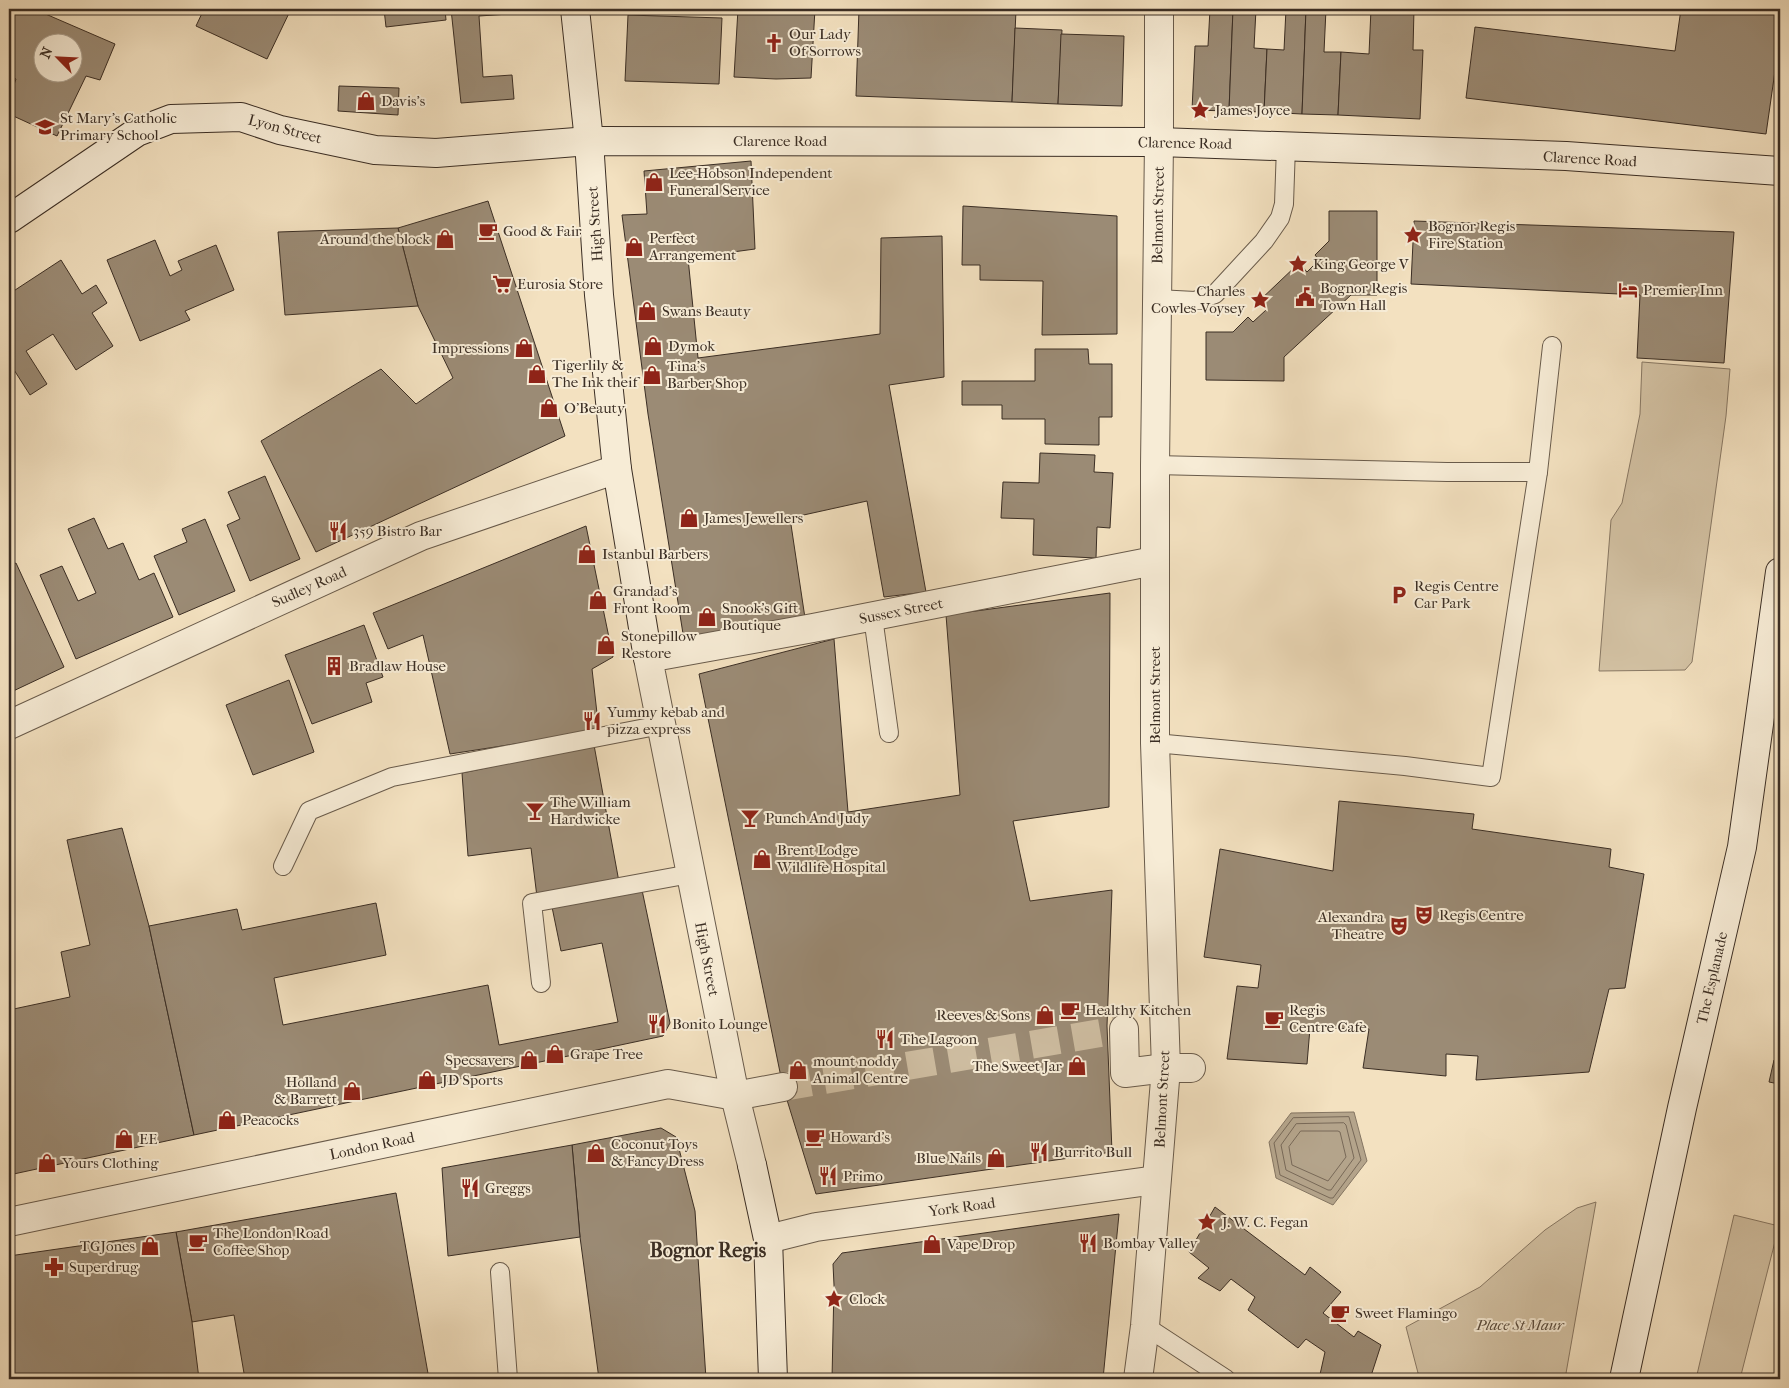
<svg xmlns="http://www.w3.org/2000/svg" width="1789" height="1388" viewBox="0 0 1789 1388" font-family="'IM FELL French Canon',serif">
	<rect width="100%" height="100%" fill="#f3e1c0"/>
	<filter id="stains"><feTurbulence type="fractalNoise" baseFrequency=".004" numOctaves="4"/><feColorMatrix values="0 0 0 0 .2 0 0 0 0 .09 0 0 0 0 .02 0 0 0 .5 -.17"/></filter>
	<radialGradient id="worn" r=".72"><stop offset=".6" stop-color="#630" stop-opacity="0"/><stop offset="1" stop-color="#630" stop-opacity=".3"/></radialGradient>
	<g fill="#d4c3a5" stroke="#887864">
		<polygon points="1642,362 1730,369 1726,416 1692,662 1685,670 1599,671 1611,520 1622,503 1640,414"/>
		<polygon points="1596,1202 1565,1379 1428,1379 1418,1373 1406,1327 1480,1287 1545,1230 1577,1208"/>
		<polygon points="1734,1215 1779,1226 1740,1379 1696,1379"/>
	</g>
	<polygon fill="#b4a48b" stroke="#847562" points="1354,1112 1367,1161 1333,1205 1276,1178 1269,1142 1291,1113"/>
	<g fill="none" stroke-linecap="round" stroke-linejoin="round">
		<g stroke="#786958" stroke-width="1">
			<polygon points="1349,1117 1361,1160 1333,1198 1330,1198 1280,1175 1274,1143 1293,1118"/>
			<polygon points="1344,1123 1346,1125 1354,1158 1331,1190 1328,1190 1286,1170 1281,1145 1296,1124"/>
			<polygon points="1301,1131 1338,1131 1340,1132 1346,1157 1328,1181 1292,1165 1289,1147"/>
		</g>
	</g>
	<g fill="#9b8b75" stroke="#3b2e24" fill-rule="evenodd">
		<path d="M 9,9 L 34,9 L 115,44 L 100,80 L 86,76 L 57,136 L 9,114 L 9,99 L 16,79 L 9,76 ZM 42,42 L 72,42 L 72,72 L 42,72 Z"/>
		<polygon points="204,9 291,9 267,59 196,26"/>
		<polygon points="384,9 445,9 446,20 386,27"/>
		<polygon points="451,9 508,9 509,14 479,16 483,77 512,75 514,99 461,103"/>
		<polygon points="738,9 815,9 811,78 776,79 734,77"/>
		<polygon points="859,9 1016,10 1012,102 856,96"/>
		<polygon points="1210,9 1233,9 1229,111 1192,110 1195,46 1208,46"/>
		<polygon points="1233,9 1256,9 1254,48 1267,49 1264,112 1229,111"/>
		<polygon points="1286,9 1306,9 1302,114 1264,112 1267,49 1284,50"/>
		<polygon points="1306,9 1326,9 1324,52 1341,52 1338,115 1302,114"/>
		<polygon points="1371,9 1414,9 1413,50 1423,50 1420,119 1338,115 1341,52 1369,54"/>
		<polygon points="1681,9 1780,9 1780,36 1766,134 1466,98 1475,27 1675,51"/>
		<polygon points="628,15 722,18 719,84 625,81"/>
		<polygon points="1015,28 1062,30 1058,104 1012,102"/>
		<polygon points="1061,34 1124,36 1122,106 1058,104"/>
		<polygon points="339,86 399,88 398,115 338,111"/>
		<polygon points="751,161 755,249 688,258 698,358 880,334 881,238 942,236 944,377 889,385 926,592 884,597 867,501 790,518 805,618 684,640 648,414 622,215 647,214 644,171"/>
		<polygon points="488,201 565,436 316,552 261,441 381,369 416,404 453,378 418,306 398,228"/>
		<polygon points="963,206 1117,216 1117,334 1042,335 1043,281 980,280 980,265 962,265"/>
		<polygon points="1329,211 1377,211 1377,295 1351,295 1284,357 1284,381 1206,380 1206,332 1233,332 1248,317 1253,322 1266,310 1258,302 1298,264 1299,263 1307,272 1319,260 1315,255 1329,241"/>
		<polygon points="1414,221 1734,232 1724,363 1637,358 1640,295 1411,284"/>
		<polygon points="398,228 418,306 285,315 278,232"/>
		<polygon points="155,240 170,276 182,270 178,261 216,245 234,290 185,311 190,320 140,341 107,260"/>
		<polygon points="61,260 82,294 96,285 107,303 92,313 113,346 76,370 53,334 26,351 47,384 30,395 9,362 9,294"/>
		<polygon points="1035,349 1088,349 1089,364 1112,364 1112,417 1099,417 1099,445 1045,444 1045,419 1002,419 1002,405 962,405 962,381 1035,381"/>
		<polygon points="1040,453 1095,455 1094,472 1113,473 1110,528 1097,527 1096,558 1033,555 1034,519 1001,518 1003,482 1039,483"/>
		<polygon points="265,476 300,559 250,581 227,525 240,519 228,492"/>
		<polygon points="94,518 108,549 123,543 139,580 154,573 173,617 76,659 40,575 62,566 78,601 96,593 68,529"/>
		<polygon points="205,519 235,591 179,615 154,556 187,542 182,529"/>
		<polygon points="586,526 613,657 592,669 599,731 450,754 423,635 388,649 373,613"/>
		<polygon points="16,563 64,667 9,693 9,566"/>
		<polygon points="1110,593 1109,807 1013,821 1030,901 1112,890 1107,1026 1112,1152 816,1194 783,1087 699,674 834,639 848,812 960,795 946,615"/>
		<polygon points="364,625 383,677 366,683 372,702 312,724 285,655"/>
		<polygon points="289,680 314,752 253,775 226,705"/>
		<polygon points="594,745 619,882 537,897 531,848 468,856 462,773"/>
		<polygon points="1339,801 1474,814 1472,829 1611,849 1609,867 1644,874 1625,988 1609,989 1589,1072 1476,1080 1478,1056 1446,1054 1446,1076 1363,1068 1369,1029 1310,1028 1307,1064 1227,1059 1237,986 1258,988 1261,965 1204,957 1220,849 1333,871"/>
		<polygon points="122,828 149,926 194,1135 9,1175 9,1010 70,997 61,952 90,945 67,840"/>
		<polygon points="642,890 670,1023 663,1036 194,1135 149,926 237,909 242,930 376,903 386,955 274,978 283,1025 488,985 499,1045 618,1022 602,943 561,951 552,907"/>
		<polygon points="1774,1060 1780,1062 1779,1084 1769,1082"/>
		<polygon points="661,1128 676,1137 695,1211 706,1379 599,1379 580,1237 572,1145"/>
		<polygon points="572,1145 580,1237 448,1256 442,1168"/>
		<polygon points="396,1193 429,1379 245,1379 234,1315 192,1322 176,1232"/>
		<polygon points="1215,1207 1305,1275 1310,1267 1341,1292 1323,1313 1354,1337 1358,1331 1381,1345 1370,1379 1319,1379 1325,1352 1306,1339 1298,1348 1248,1310 1255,1297 1231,1279 1220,1291 1198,1278 1209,1268 1189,1252"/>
		<polygon points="1119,1214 1103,1379 832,1379 834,1285 833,1264 842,1253"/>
		<polygon points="176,1232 192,1322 199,1379 9,1379 9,1256"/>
	</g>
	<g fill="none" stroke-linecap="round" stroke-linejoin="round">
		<polyline stroke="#cebda1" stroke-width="28" stroke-dasharray="28 14" stroke-linecap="butt" points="783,1087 1124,1029"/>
		<g stroke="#695b4b" stroke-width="20">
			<g id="lane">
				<polyline points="1157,299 1195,301 1215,294 1264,241 1280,218 1284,204 1286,146"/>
				<polyline points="1155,465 1447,472 1538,472"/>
				<polyline points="873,617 889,733"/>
				<polyline points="1155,743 1405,766 1491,777 1538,472 1552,346"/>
				<polyline points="283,866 309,811 392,777 661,725"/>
				<polyline points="541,983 532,903 690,874"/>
				<polyline points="500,1272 508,1379"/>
				<polyline points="1145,1326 1226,1379"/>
			</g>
		</g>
		<g stroke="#695b4b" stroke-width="30">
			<g id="street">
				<polyline points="9,725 421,536 617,469"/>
				<polyline points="1124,1029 1125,1073 1166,1068 1191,1068"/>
				<polyline points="752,1165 735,1096 648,658 813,628 1154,561"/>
				<polyline points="9,1222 668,1084 735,1096 783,1087"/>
				<polyline points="768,1239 816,1227 1156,1180"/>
				<polyline points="1138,1379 1145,1326 1166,1068 1155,743 1155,465 1159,142 1159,9"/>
			</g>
		</g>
		<g stroke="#3b2e24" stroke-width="30">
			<g id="secondary">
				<polyline points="575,9 589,141 599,295 617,469 648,658"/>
				<polyline points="9,219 137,132 171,119 241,117 280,130 375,150 436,153 589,141 1159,142 1566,156 1780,171"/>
				<polyline points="752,1165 768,1239 773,1379"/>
				<polyline points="1624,1379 1682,1108 1742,847 1780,572"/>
			</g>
		</g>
		<use href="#lane" stroke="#f7ecd6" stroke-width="18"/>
		<use href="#street" stroke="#f7ecd6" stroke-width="28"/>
		<use href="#secondary" stroke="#f7ecd6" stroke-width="28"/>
	</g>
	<defs>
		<g id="church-bare" transform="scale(1.5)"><path d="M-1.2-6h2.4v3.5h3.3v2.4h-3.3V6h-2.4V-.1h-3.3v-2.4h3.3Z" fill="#8f2418" stroke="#f7ecd6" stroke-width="2.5" paint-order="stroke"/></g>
		<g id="shop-bare" transform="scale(1.5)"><path d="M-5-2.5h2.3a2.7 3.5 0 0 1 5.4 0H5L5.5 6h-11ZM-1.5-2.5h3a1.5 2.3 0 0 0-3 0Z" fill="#8f2418" stroke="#f7ecd6" stroke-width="2.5" paint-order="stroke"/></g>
		<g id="sight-bare" transform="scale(1.5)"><path d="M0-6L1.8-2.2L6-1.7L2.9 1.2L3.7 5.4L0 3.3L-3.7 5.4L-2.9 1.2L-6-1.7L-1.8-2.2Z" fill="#8f2418" stroke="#f7ecd6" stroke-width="2.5" paint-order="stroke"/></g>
		<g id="school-bare" transform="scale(1.5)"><path d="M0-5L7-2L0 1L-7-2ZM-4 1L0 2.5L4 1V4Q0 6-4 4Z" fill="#8f2418" stroke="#f7ecd6" stroke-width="2.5" paint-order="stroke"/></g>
		<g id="cafe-bare" transform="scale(1.5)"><path d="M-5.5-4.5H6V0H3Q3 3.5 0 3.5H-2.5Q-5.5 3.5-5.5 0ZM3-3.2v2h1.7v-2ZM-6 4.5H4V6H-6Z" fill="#8f2418" stroke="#f7ecd6" stroke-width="2.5" paint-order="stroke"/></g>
		<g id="supermarket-bare" transform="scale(1.5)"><path d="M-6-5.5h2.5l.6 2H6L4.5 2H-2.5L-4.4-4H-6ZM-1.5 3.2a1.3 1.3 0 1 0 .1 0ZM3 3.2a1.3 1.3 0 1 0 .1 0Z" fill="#8f2418" stroke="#f7ecd6" stroke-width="2.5" paint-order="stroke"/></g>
		<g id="hotel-bare" transform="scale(1.5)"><path d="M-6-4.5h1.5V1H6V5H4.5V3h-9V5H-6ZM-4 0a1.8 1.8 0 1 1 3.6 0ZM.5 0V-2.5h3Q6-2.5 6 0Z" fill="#8f2418" stroke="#f7ecd6" stroke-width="2.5" paint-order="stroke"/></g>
		<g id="civic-bare" transform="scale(1.5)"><path d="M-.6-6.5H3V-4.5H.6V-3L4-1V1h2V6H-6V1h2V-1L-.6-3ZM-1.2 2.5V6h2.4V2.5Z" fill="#8f2418" stroke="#f7ecd6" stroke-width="2.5" paint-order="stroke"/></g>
		<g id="restaurant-bare" transform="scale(1.5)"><path d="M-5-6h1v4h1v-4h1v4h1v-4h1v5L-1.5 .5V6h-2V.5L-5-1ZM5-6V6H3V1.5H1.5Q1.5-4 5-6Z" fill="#8f2418" stroke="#f7ecd6" stroke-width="2.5" paint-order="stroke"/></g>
		<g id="parking-bare" transform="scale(1.5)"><path d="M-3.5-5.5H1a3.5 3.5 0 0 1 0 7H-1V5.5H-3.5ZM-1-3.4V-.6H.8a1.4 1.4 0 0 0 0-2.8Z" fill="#8f2418" stroke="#f7ecd6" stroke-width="2.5" paint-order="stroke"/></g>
		<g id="building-bare" transform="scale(1.5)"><path d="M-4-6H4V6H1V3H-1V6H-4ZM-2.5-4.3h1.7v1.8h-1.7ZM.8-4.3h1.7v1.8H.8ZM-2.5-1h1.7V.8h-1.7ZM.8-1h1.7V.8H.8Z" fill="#8f2418" stroke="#f7ecd6" stroke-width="2.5" paint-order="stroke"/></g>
		<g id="bar-bare" transform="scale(1.5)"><path d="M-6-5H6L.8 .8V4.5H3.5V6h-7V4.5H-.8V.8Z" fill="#8f2418" stroke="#f7ecd6" stroke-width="2.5" paint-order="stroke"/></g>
		<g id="theatre-bare" transform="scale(1.5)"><path d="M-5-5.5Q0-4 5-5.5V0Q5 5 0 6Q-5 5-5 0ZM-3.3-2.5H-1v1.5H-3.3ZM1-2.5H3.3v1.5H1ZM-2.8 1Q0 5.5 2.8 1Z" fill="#8f2418" stroke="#f7ecd6" stroke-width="2.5" paint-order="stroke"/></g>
		<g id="pharmacy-bare" transform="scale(1.5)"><path d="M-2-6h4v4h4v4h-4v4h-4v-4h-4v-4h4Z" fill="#8f2418" stroke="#f7ecd6" stroke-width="2.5" paint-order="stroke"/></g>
	</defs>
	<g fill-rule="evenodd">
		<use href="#church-bare" x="774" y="43"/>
		<use href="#shop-bare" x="366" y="101"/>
		<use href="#sight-bare" x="1200" y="110"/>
		<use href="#school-bare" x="45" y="127"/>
		<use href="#shop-bare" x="654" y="182"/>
		<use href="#cafe-bare" x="488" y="231"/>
		<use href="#sight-bare" x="1413" y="235"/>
		<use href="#shop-bare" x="445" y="239"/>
		<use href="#shop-bare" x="634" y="247"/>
		<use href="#sight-bare" x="1298" y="264"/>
		<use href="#supermarket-bare" x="502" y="284"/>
		<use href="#hotel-bare" x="1628" y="290"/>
		<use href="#civic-bare" x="1305" y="297"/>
		<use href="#sight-bare" x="1260" y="300"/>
		<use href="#shop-bare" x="647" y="311"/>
		<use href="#shop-bare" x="653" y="346"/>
		<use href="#shop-bare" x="524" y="348"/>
		<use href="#shop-bare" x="537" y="374"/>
		<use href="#shop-bare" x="652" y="375"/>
		<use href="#shop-bare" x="549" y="408"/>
		<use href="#shop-bare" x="689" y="518"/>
		<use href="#restaurant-bare" x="338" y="531"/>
		<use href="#shop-bare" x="587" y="554"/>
		<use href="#parking-bare" x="1399" y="595"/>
		<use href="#shop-bare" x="598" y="600"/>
		<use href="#shop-bare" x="707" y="617"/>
		<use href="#shop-bare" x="606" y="645"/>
		<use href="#building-bare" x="334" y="666"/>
		<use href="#restaurant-bare" x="592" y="721"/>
		<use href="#bar-bare" x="535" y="811"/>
		<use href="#bar-bare" x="750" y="818"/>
		<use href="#shop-bare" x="762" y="859"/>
		<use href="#theatre-bare" x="1424" y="915"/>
		<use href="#theatre-bare" x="1399" y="926"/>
		<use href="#cafe-bare" x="1070" y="1010"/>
		<use href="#shop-bare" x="1045" y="1015"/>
		<use href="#cafe-bare" x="1274" y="1019"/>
		<use href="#restaurant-bare" x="657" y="1024"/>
		<use href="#restaurant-bare" x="885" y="1039"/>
		<use href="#shop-bare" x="555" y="1054"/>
		<use href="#shop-bare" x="529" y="1060"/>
		<use href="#shop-bare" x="1077" y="1066"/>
		<use href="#shop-bare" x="798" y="1070"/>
		<use href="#shop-bare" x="427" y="1080"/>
		<use href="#shop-bare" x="352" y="1091"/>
		<use href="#shop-bare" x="227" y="1120"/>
		<use href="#cafe-bare" x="815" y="1137"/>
		<use href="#shop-bare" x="124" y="1139"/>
		<use href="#restaurant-bare" x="1039" y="1152"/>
		<use href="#shop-bare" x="596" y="1153"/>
		<use href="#shop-bare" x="996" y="1158"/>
		<use href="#shop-bare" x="47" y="1163"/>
		<use href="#restaurant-bare" x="828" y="1176"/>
		<use href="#restaurant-bare" x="470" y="1188"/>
		<use href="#sight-bare" x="1207" y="1222"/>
		<use href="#cafe-bare" x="198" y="1242"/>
		<use href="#restaurant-bare" x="1088" y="1243"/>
		<use href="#shop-bare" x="932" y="1244"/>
		<use href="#shop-bare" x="150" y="1246"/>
		<use href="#pharmacy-bare" x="54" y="1267"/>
		<use href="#sight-bare" x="834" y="1299"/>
		<use href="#cafe-bare" x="1340" y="1313"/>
	</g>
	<g text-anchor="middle" stroke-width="4" stroke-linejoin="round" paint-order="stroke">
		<g font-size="15" fill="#3b2e24" stroke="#f7ecd6" text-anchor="start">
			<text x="789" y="39">Our Lady<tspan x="789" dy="17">Of Sorrows</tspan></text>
			<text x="381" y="106">Davis's</text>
			<text x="1215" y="115">James Joyce</text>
			<text x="60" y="123">St Mary's Catholic<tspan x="60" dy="17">Primary School</tspan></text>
			<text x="669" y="178">Lee-Hobson Independent<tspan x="669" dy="17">Funeral Service</tspan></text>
			<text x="1428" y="231">Bognor Regis<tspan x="1428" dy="17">Fire Station</tspan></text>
			<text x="503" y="236">Good &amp; Fair</text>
			<text x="649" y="243">Perfect<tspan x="649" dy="17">Arrangement</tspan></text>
			<text x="430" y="244" text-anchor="end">Around the block</text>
			<text x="1313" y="269">King George V</text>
			<text x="517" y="289">Eurosia Store</text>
			<text x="1320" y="293">Bognor Regis<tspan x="1320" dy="17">Town Hall</tspan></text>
			<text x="1643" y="295">Premier Inn</text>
			<text x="1245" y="296" text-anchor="end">Charles<tspan x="1245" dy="17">Cowles-Voysey</tspan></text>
			<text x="662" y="316">Swans Beauty</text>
			<text x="668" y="351">Dymok</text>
			<text x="509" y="353" text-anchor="end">Impressions</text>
			<text x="552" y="370">Tigerlily &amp;<tspan x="552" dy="17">The Ink theif</tspan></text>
			<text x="667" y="371">Tina's<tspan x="667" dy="17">Barber Shop</tspan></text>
			<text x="564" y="413">O'Beauty</text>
			<text x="704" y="523">James Jewellers</text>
			<text x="353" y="536">359 Bistro Bar</text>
			<text x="602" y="559">Istanbul Barbers</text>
			<text x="1414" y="591">Regis Centre<tspan x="1414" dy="17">Car Park</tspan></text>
			<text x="613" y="596">Grandad's<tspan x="613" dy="17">Front Room</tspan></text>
			<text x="722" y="613">Snook's Gift<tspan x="722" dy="17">Boutique</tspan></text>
			<text x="621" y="641">Stonepillow<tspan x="621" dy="17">Restore</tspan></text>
			<text x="349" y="671">Bradlaw House</text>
			<text x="607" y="717">Yummy kebab and<tspan x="607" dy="17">pizza express</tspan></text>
			<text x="550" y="807">The William<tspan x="550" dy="17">Hardwicke</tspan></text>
			<text x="765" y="823">Punch And Judy</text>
			<text x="777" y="855">Brent Lodge<tspan x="777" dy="17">Wildlife Hospital</tspan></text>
			<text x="1439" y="920">Regis Centre</text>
			<text x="1384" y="922" text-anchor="end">Alexandra<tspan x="1384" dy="17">Theatre</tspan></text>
			<text x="1085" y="1015">Healthy Kitchen</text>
			<text x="1289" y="1015">Regis<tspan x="1289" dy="17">Centre Cafe</tspan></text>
			<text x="1030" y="1020" text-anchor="end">Reeves &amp; Sons</text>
			<text x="672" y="1029">Bonito Lounge</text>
			<text x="900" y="1044">The Lagoon</text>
			<text x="570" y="1059">Grape Tree</text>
			<text x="514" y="1065" text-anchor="end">Specsavers</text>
			<text x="813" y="1066">mount noddy<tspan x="813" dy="17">Animal Centre</tspan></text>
			<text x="1062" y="1071" text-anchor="end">The Sweet Jar</text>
			<text x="442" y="1085">JD Sports</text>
			<text x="337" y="1087" text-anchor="end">Holland<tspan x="337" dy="17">&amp; Barrett</tspan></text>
			<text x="242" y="1125">Peacocks</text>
			<text x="830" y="1142">Howard's</text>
			<text x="139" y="1144">EE</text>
			<text x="611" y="1149">Coconut Toys<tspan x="611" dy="17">&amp; Fancy Dress</tspan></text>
			<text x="1054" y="1157">Burrito Bull</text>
			<text x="981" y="1163" text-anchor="end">Blue Nails</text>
			<text x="62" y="1168">Yours Clothing</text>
			<text x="843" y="1181">Primo</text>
			<text x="485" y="1193">Greggs</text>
			<text x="1222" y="1227">J. W. C. Fegan</text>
			<text x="213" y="1238">The London Road<tspan x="213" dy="17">Coffee Shop</tspan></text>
			<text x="1103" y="1248">Bombay Valley</text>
			<text x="947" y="1249">Vape Drop</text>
			<text x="135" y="1251" text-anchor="end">TGJones</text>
			<text x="69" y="1272">Superdrug</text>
			<text x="849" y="1304">Clock</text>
			<text x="1355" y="1318">Sweet Flamingo</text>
		</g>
		<g font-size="15" fill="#3b2e24" stroke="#f7ecd6">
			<text transform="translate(285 129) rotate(15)" y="5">Lyon Street</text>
			<text x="780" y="146">Clarence Road</text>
			<text transform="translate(1185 143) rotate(1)" y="5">Clarence Road</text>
			<text transform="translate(1590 159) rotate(3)" y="5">Clarence Road</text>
			<text transform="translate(1158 215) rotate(-89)" y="5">Belmont Street</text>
			<text transform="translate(595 224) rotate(-94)" y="5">High Street</text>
			<text transform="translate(309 587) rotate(-24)" y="5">Sudley Road</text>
			<text transform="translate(901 611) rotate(-11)" y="5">Sussex Street</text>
			<text transform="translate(1155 695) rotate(-90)" y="5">Belmont Street</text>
			<text transform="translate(707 959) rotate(79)" y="5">High Street</text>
			<text transform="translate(1712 978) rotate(-77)" y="5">The Esplanade</text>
			<text transform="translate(1162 1099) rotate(-87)" y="5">Belmont Street</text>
			<text transform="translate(372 1146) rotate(-12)" y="5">London Road</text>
			<text transform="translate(962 1207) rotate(-8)" y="5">York Road</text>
		</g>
		<g font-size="15" font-style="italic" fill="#5a4c3e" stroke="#f7ecd6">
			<text x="1520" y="1330">Place St Maur</text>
		</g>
		<g font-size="20" font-weight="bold" fill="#3b2e24" stroke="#f7ecd6">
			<text x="708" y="1257">Bognor Regis</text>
		</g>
	</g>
	<rect width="1789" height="1388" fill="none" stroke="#f3e1c0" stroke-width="30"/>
	<rect x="10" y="10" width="1769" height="1368" fill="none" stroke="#3b2e24" stroke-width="2.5"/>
	<rect x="15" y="15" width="1759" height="1358" fill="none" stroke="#3b2e24"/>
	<g transform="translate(58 58) rotate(294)"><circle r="24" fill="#f7ecd6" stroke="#aca08f"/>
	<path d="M0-4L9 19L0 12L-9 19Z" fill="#8f2418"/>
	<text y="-8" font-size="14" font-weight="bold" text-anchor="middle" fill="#3b2e24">N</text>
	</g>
	<rect width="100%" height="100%" filter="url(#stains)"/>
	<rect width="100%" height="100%" fill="url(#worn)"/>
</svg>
